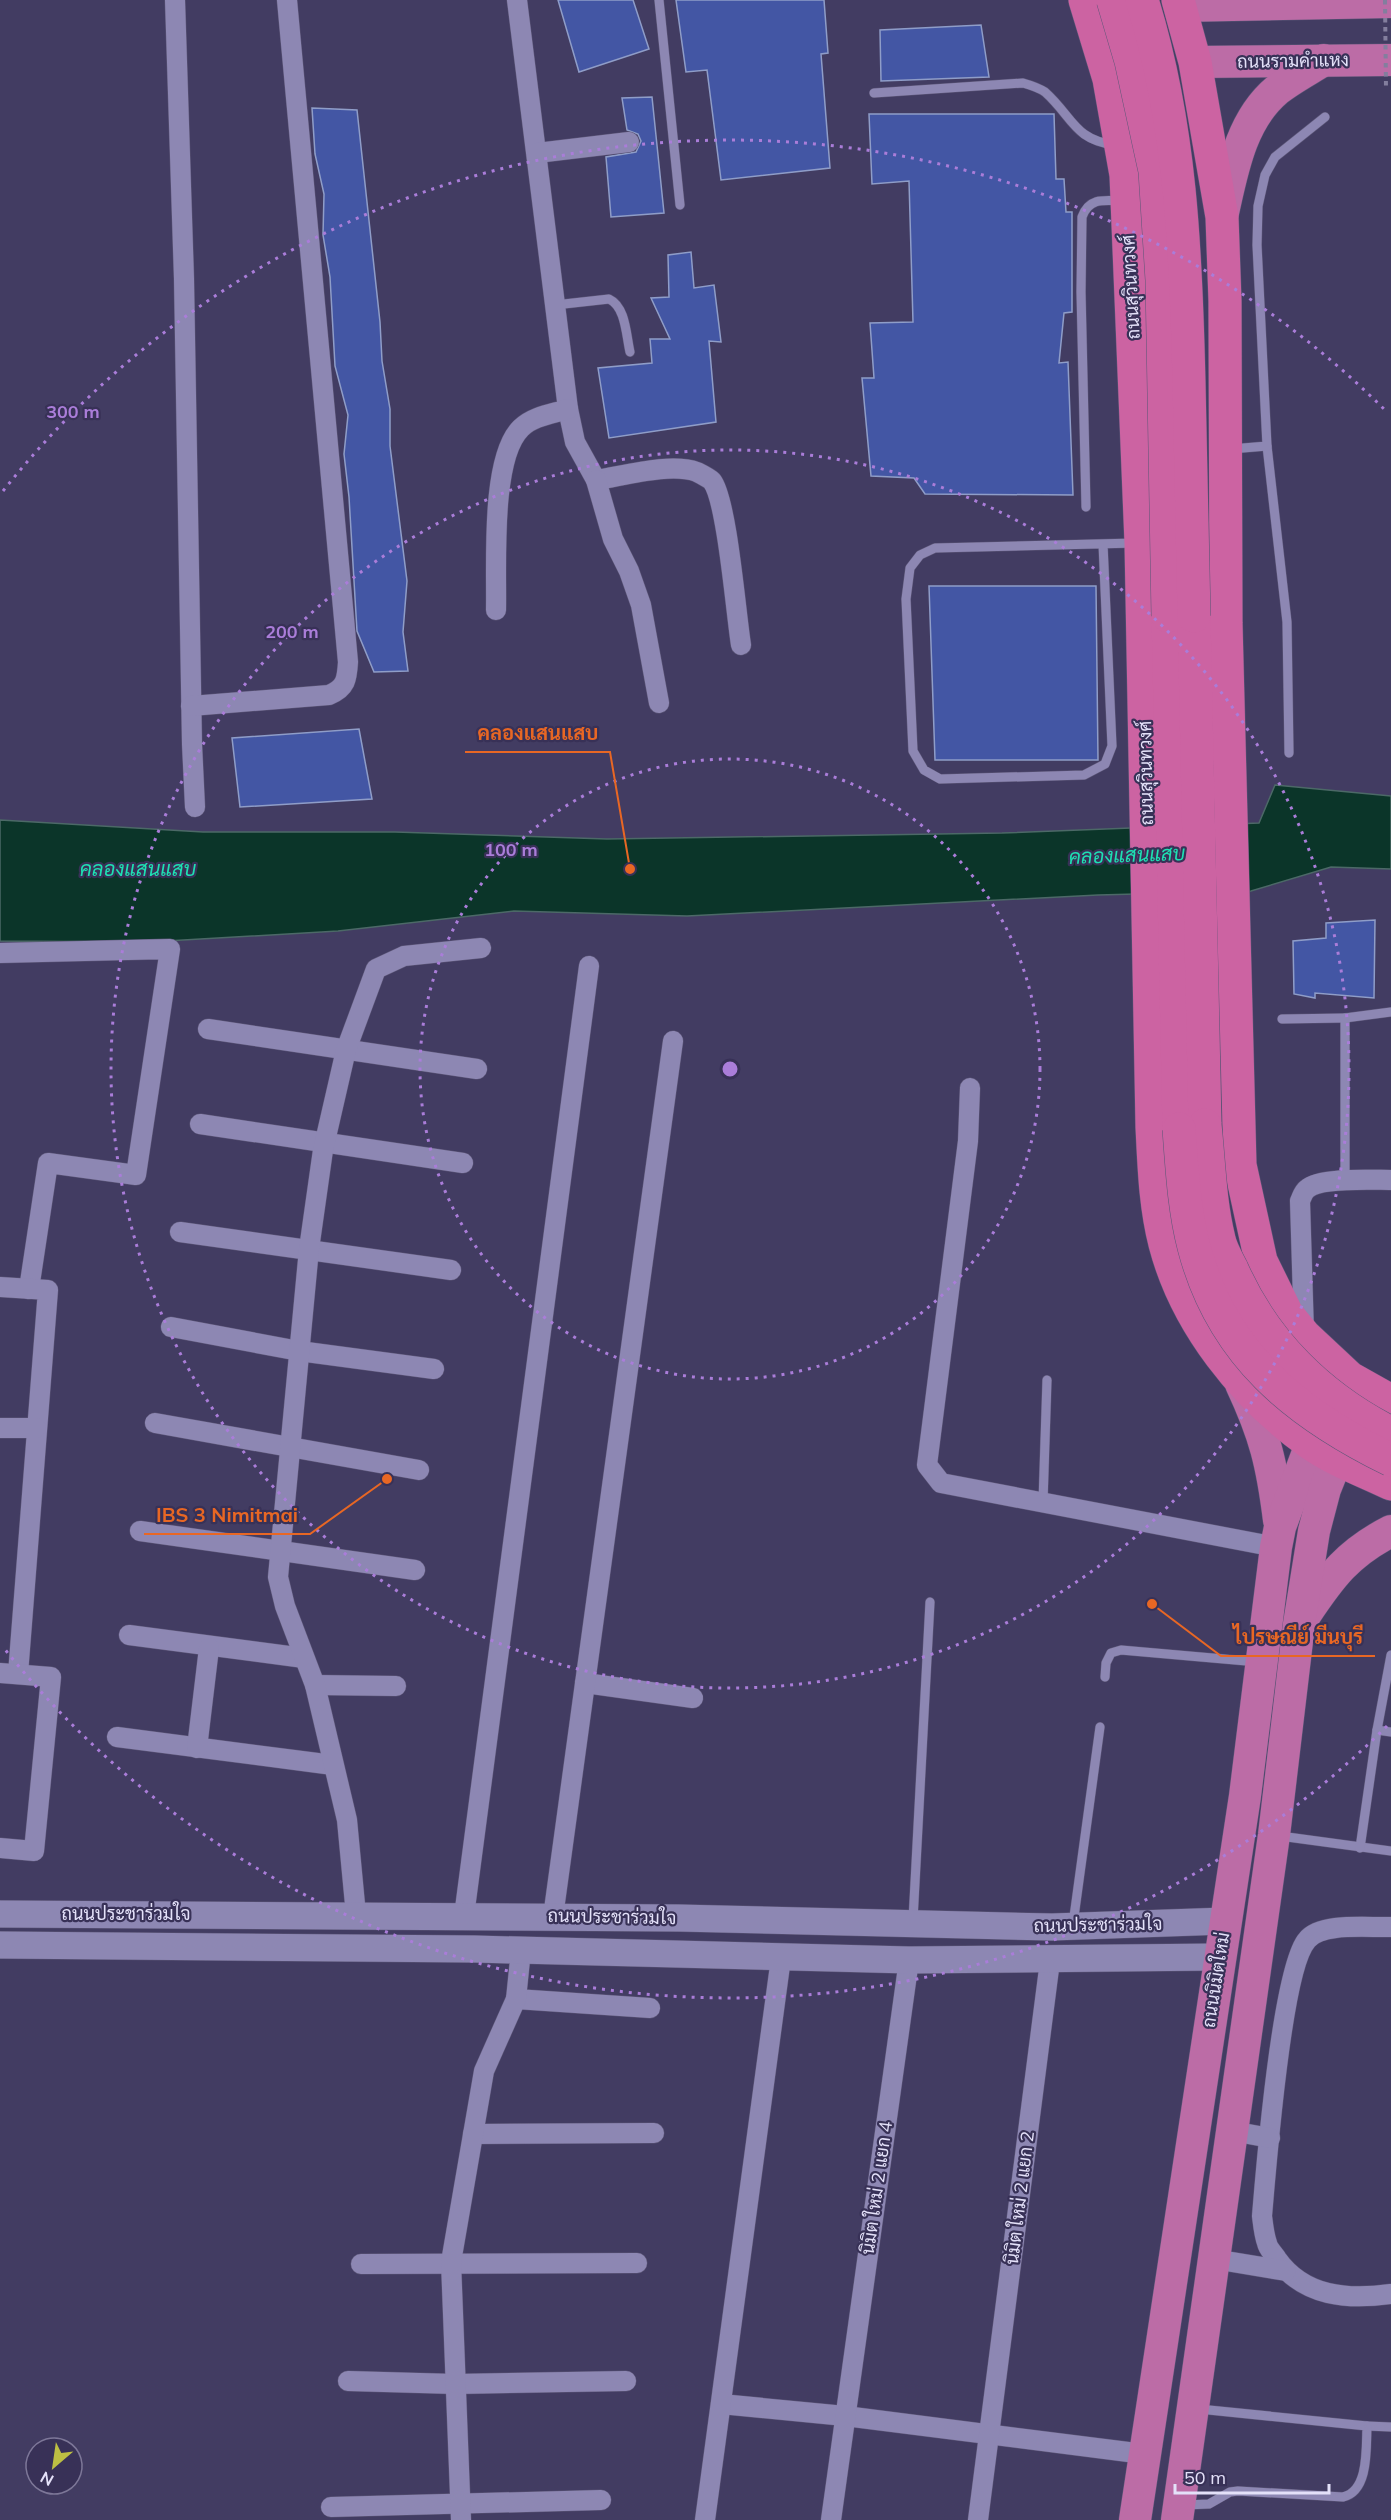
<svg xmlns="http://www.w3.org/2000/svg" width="1391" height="2520" viewBox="0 0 1391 2520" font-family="Mulish,Sarabun,sans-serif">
	<rect width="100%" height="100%" fill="#423c62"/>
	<polygon fill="#0b3529" stroke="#4c6967" stroke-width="1.5" points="1275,785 1391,796 1391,869 1331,867 1251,891 1098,895 687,916 514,911 338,931 149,942 0,941 0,820 203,832 395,832 607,839 1002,833 1259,823"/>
	<g fill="#4356a4" stroke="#8f9dc8" stroke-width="1.5">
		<polygon points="558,0 633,0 649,49 579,72"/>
		<polygon points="676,0 824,0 828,53 821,54 830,168 721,180 707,70 686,72"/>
		<polygon points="981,25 989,77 881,81 880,30"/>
		<polygon points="652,97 664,213 611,217 606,157 636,152 641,141 638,134 627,130 622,98"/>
		<polygon points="312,108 357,110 380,322 382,361 390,409 390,446 407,581 403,632 408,671 374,672 357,631 349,497 344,454 348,415 335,366 330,277 323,235 324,194 315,154"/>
		<polygon points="869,114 1054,114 1056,179 1064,179 1066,212 1072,212 1072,312 1064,313 1059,363 1068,362 1073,495 925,494 914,478 871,476 862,378 874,378 870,323 913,322 909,181 872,184"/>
		<polygon points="691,252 694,288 714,285 721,342 709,341 716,422 609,438 598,368 652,363 650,339 670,339 651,298 669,297 668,255"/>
		<polygon points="929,586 1096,586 1098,760 935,760"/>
		<polygon points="359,729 372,799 240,807 232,738"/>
		<polygon points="1375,920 1374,998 1315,993 1315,998 1294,994 1293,941 1326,938 1326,923"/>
	</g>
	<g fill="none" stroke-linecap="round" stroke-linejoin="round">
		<g stroke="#5d5778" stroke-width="10">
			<g id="service">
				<polyline points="659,0 680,205"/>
				<path d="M 874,93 L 1023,83 C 1030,85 1039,88 1045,92 C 1073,117 1074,140 1115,145"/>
				<path d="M 555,305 L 609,299 C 626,307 626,335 630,352"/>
				<polyline points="1267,446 1287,622 1289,753"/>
				<polyline points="1231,449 1267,446 1257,245 1258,206 1265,175 1275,157 1325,117"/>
				<path d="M 1086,507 L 1081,292 L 1082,217 C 1089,198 1103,200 1121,201"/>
				<polyline points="1103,544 1112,746 1105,764 1084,775 940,779 924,770 913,751 906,599 910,568 920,555 935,548 1135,543"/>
				<polyline points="1282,1019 1345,1018"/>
				<polyline points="1345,1181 1345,1018 1391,1012"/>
				<polyline points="1043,1502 1047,1380"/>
				<polyline points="1105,1677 1106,1663 1111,1653 1121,1650 1258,1662"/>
				<polyline points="1377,1730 1391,1732"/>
				<polyline points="1280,1836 1391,1851"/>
				<polyline points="1360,1848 1377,1730 1391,1655"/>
				<polyline points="913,1920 930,1602"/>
				<polyline points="1073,1924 1100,1727"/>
				<polyline points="1367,2426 1391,2427"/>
				<path d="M 1185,2505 L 1209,2504 L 1230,2492 L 1238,2491 L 1343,2497 C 1369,2491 1366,2449 1367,2426 L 1199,2409"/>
			</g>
		</g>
		<g stroke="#5d5778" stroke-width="21">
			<g id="minor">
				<polyline points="175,0 184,279 192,744 195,807"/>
				<path d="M 517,0 L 568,409 L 575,442 L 596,480 C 623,476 671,462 697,472 C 701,474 709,478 712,481 C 727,500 736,614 741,645"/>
				<polyline points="537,153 629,142"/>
				<polyline points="596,480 613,539 629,571 641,605 659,703"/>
				<path d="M 496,610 C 497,567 490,458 521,428 C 533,416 552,414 568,409"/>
				<path d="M 191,706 L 329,695 C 346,688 347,679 348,662 L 287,0"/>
				<polyline points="0,953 170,949 136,1175 48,1163 29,1289"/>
				<polyline points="208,1029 477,1069"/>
				<polyline points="970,1088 968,1141 927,1465 941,1483 1276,1547"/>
				<polyline points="200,1124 463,1163"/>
				<polyline points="180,1232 451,1270"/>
				<polyline points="0,1287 48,1290 18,1674"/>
				<polyline points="171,1327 299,1351 434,1369"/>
				<path d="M 1304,1333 L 1300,1201 C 1302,1197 1303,1192 1307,1189 C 1320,1177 1372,1180 1391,1180"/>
				<polyline points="155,1423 419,1470"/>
				<polyline points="0,1428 36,1428"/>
				<polyline points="140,1531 415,1570"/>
				<polyline points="129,1635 304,1658"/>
				<polyline points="0,1673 51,1677 34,1851 0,1848"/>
				<polyline points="585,1683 693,1698"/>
				<polyline points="315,1685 396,1686"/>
				<polyline points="117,1737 333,1765"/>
				<polyline points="197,1748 209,1648"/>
				<polyline points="356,1915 347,1820 315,1685 285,1606 278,1577 309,1249 323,1150 346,1050 376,969 404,956 481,948"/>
				<polyline points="464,1916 589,966"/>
				<polyline points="553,1917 673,1041"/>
				<path d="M 1391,1927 C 1369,1928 1321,1922 1307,1940 C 1282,1968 1266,2168 1262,2216 C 1263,2224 1264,2235 1267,2243 C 1268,2249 1274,2254 1277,2259 C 1304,2297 1348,2300 1391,2294"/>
				<polyline points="516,1999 650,2008"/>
				<polyline points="1232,2131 1270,2138"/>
				<polyline points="473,2134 654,2133"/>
				<polyline points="1214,2259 1286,2271"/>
				<polyline points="361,2264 637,2263"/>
				<polyline points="348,2381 455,2384 626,2381"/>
				<polyline points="721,2404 845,2416 1144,2454"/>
				<polyline points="331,2507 601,2500"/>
				<polyline points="461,2520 451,2262 484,2071 516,1999 521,1950"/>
				<polyline points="705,2520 781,1958"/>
				<polyline points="831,2520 909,1960"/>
				<polyline points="978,2520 1050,1961"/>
			</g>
		</g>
		<g stroke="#5d5778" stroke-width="28">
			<g id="secondary">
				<polyline points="0,1914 679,1918 1052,1927 1225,1921"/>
				<polyline points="0,1945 475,1949 909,1960 1219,1957"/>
			</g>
		</g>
		<g stroke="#5d5778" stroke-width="33">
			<g id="primary">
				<polyline points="1180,6 1391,2"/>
				<polyline points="1195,62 1391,60"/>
				<path d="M 1222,217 C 1232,173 1240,121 1277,90 C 1291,79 1308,70 1324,60"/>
				<path d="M 1241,1384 C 1265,1435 1272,1464 1279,1520"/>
				<path d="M 1305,1615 C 1331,1576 1348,1553 1391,1531"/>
				<polyline points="1135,2520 1245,1796 1276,1547 1280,1527 1311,1444"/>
				<polyline points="1177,2520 1274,1835 1299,1624 1314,1531 1325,1489 1337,1459"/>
			</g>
		</g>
		<g stroke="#5d5778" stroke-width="34">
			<g id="trunk">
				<path d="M 1085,0 L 1109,79 L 1126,175 L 1141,543 L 1152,1127 C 1154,1166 1155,1205 1165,1244 C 1186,1324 1244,1396 1310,1443 C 1334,1460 1364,1471 1391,1484"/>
				<polyline points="1178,0 1195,62 1222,217 1225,301 1226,623 1240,1165 1261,1261 1287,1314 1304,1335 1350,1378 1391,1401"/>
				<polyline points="1168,616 1179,1129"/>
				<polyline points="1194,616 1205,1125"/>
			</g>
		</g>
		<use href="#service" stroke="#8d87b3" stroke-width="9"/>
		<use href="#minor" stroke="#8d87b3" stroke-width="20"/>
		<use href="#secondary" stroke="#8d87b3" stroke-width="27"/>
		<use href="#primary" stroke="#bc6ca6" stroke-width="32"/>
		<use href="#trunk" stroke="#cc63a2" stroke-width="33"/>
		<g stroke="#5d5778" stroke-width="34" stroke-linecap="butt">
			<g id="trunk-bridge">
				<polyline points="1113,0 1131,61 1155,171 1162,280 1168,616"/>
				<path d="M 1142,0 C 1181,125 1186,253 1189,383 C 1191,461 1192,538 1194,616"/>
				<path d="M 1205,1125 C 1209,1163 1210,1203 1219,1239 C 1221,1249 1227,1259 1232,1269 C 1264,1342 1320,1397 1391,1433"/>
				<path d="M 1179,1129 C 1182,1168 1184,1209 1194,1247 C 1222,1354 1295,1413 1391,1460"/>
			</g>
		</g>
		<polyline stroke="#837e9e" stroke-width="4" stroke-dasharray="4.5 4.5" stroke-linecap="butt" points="1385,0 1386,89"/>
		<use href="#trunk-bridge" stroke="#cc63a2" stroke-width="33"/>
	</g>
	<g fill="none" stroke="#aa7dd9" stroke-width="3" stroke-dasharray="3 6">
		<circle cx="730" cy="1069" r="310"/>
		<circle cx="730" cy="1069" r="619"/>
		<path d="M1387 1726A929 929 0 0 1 3 1647M3 491A929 929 0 0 1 1387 412"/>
	</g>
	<g text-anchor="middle" stroke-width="4.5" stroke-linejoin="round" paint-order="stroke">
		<g font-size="18" fill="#e4e1f9" stroke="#383157">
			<text transform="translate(1293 61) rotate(-1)" y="6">ถนนรามคำแหง</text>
			<text transform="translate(1131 287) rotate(-93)" y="6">ถนนสุวินทวงศ์</text>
			<text transform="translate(1146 773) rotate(-91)" y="6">ถนนสุวินทวงศ์</text>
			<text x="126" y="1920">ถนนประชาร่วมใจ</text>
			<text transform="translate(612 1917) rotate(1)" y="6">ถนนประชาร่วมใจ</text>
			<text transform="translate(1098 1925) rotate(-1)" y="6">ถนนประชาร่วมใจ</text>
			<text transform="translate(1216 1980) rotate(-81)" y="6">ถนนนิมิตใหม่</text>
			<text transform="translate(877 2188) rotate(-82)" y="6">นิมิต ใหม่ 2 แยก 4</text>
			<text transform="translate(1020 2198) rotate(-83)" y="6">นิมิต ใหม่ 2 แยก 2</text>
		</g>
		<g font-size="20" font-style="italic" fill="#1ee1b3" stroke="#383157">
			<text transform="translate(1127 855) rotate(-2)" y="7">คลองแสนแสบ</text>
			<text x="138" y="876">คลองแสนแสบ</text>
		</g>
	</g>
	<circle cx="730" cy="1069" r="9" fill="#aa7dd9" stroke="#383157" stroke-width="3"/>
	<g font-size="18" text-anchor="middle" font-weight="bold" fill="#aa7dd9" stroke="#383157" stroke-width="4.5" stroke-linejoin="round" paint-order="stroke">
		<text x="73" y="418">300 m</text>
		<text x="292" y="638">200 m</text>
		<text x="511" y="856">100 m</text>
	</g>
	<path fill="none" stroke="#e86724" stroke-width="2" d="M630 869L610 752H465M387 1479L310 1534H144M1152 1604L1221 1656H1375"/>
	<g fill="#e86724" stroke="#383157" stroke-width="2">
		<circle cx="630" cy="869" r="6"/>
		<circle cx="387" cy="1479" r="6"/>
		<circle cx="1152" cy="1604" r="6"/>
	</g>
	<g font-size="20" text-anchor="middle" font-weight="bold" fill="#e86724" stroke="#383157" stroke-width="4.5" stroke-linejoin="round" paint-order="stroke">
		<text x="538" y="740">คลองแสนแสบ</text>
		<text x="227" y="1522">IBS 3 Nimitmai</text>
		<text x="1298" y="1644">ไปรษณีย์ มีนบุรี</text>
	</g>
	<g transform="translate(54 2466) rotate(209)"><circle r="28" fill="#383157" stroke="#7d7798" stroke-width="1.5"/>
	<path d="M0-4.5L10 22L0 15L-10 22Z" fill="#bdbf43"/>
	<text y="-9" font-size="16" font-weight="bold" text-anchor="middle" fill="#e4e1f9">N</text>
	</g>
	<path d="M1175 2484v9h154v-9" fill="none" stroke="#e4e1f9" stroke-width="3"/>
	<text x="1184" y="2484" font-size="18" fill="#e4e1f9" stroke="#383157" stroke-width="4.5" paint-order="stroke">50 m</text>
</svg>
